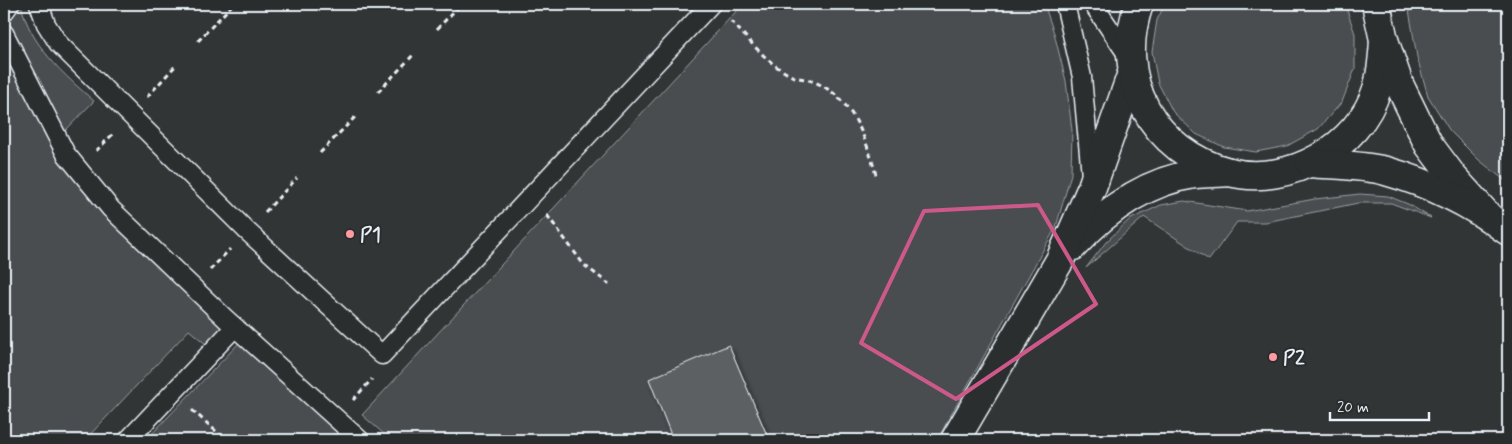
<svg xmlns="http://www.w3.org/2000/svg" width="1512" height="444" viewBox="0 0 1512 444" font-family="Mynerve,sans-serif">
	<defs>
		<filter id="shadow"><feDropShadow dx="3" dy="5.5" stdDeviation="2.5" flood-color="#0009"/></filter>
	</defs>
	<rect width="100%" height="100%" fill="#323536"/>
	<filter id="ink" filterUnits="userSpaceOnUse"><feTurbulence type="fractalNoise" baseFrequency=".02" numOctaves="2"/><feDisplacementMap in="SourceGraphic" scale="10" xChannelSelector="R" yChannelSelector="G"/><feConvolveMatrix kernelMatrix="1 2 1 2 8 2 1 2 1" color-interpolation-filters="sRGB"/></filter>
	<g filter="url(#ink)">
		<g fill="#494d4f" stroke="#989fa4">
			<path d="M 4,4 L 21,4 C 29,44 64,75 94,101 L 61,135 L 4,27 Z"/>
			<polygon points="743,4 1044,4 1054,33 1066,81 1072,130 1071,174 1056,227 937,440 391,440 362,415"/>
			<polygon points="1165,4 1345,4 1355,34 1355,69 1342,102 1318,129 1287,146 1256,152 1224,147 1196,134 1173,112 1158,83 1152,52 1157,20"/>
			<polygon points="1408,4 1508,4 1508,183 1479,160 1450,131 1428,96 1417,57"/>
			<polygon points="4,44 62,160 225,326 207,345 189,330 85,440 11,440 4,432"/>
			<polygon points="1360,194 1388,196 1410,205 1431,218 1391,203 1358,203 1266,222 1237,222 1209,260 1144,217 1086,268 1106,242 1129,220 1161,205 1184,201 1247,211 1315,199"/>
			<polygon points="239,343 349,440 146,440"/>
		</g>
		<polygon fill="#5c6063" stroke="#e8f1f8" filter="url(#shadow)" points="729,345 769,440 673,440 649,379"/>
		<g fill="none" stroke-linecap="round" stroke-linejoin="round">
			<g stroke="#e8f1f8" stroke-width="21">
				<g id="service">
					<polyline points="39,4 46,24 58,43 247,231 382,355 711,4"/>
					<polyline points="1065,4 1082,77 1091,176"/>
					<polyline points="1093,4 1131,60"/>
					<polyline points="4,12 10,4"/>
					<polyline points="4,33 66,154 111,209 226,319 360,440"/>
					<polyline points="128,440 235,327"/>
				</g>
			</g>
			<g stroke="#e8f1f8" stroke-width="31">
				<g id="minor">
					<path d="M 1073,246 C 1105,211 1146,181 1195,174 C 1206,173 1218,173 1230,172"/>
					<polyline points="955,440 1060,260 1092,187 1132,73"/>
				</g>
			</g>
			<g stroke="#e8f1f8" stroke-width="31">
				<g id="tertiary">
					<path d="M 1139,4 C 1113,78 1152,152 1229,172 C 1289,187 1359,147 1377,89 C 1382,73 1383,57 1384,40"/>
					<polyline points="1376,4 1384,40 1399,84 1417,121 1429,145 1453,177 1489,217"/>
					<path d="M 1310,163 C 1332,165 1365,165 1386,171 C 1429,183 1472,204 1508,231"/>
				</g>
			</g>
			<g stroke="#e8f1f8" stroke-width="3" stroke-dasharray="5 4" stroke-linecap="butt">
				<path d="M 731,21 C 749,40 767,63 790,75 C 797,79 805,78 812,81 C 852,96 866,138 876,175"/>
				<polyline points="437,29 461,4"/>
				<polyline points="198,41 233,4"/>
				<polyline points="378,92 415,53"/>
				<polyline points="147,97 177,64"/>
				<polyline points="96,151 113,134"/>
				<polyline points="320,153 357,115"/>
				<polyline points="265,212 297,178"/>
				<polyline points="547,215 584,265 609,284"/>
				<polyline points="210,270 230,249"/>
				<polyline points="353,400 372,379"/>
				<polyline points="192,410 226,440"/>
			</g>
			<use href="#service" stroke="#2a2d2e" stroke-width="18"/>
			<use href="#minor" stroke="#2a2d2e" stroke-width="28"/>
			<use href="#tertiary" stroke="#2a2d2e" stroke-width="28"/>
		</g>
	</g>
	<path fill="none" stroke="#cd598a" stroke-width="4" stroke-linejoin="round" d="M 1038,205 L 1096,304 L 956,399 L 861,343 L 924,211 Z"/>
	<g fill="#ff9aa2" stroke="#2a2d2e" stroke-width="2">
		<circle cx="350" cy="234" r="5"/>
		<circle cx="1273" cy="357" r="5"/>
	</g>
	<g text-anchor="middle" stroke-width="4" stroke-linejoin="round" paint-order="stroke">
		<g font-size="20" font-weight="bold" fill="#e8f1f8" stroke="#2a2d2e" text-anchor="start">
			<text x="360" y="241">P1</text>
			<text x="1283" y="364">P2</text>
		</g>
	</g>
	<rect width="1512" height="444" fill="none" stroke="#2a2d2e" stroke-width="20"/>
	<rect x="10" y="10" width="1492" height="424" fill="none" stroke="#e8f1f8" stroke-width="2" filter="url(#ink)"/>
	<path d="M1330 412v8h99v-8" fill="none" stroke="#e8f1f8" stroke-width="2.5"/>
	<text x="1337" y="412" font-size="15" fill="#e8f1f8" stroke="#2a2d2e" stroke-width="4" paint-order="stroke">20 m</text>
</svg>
